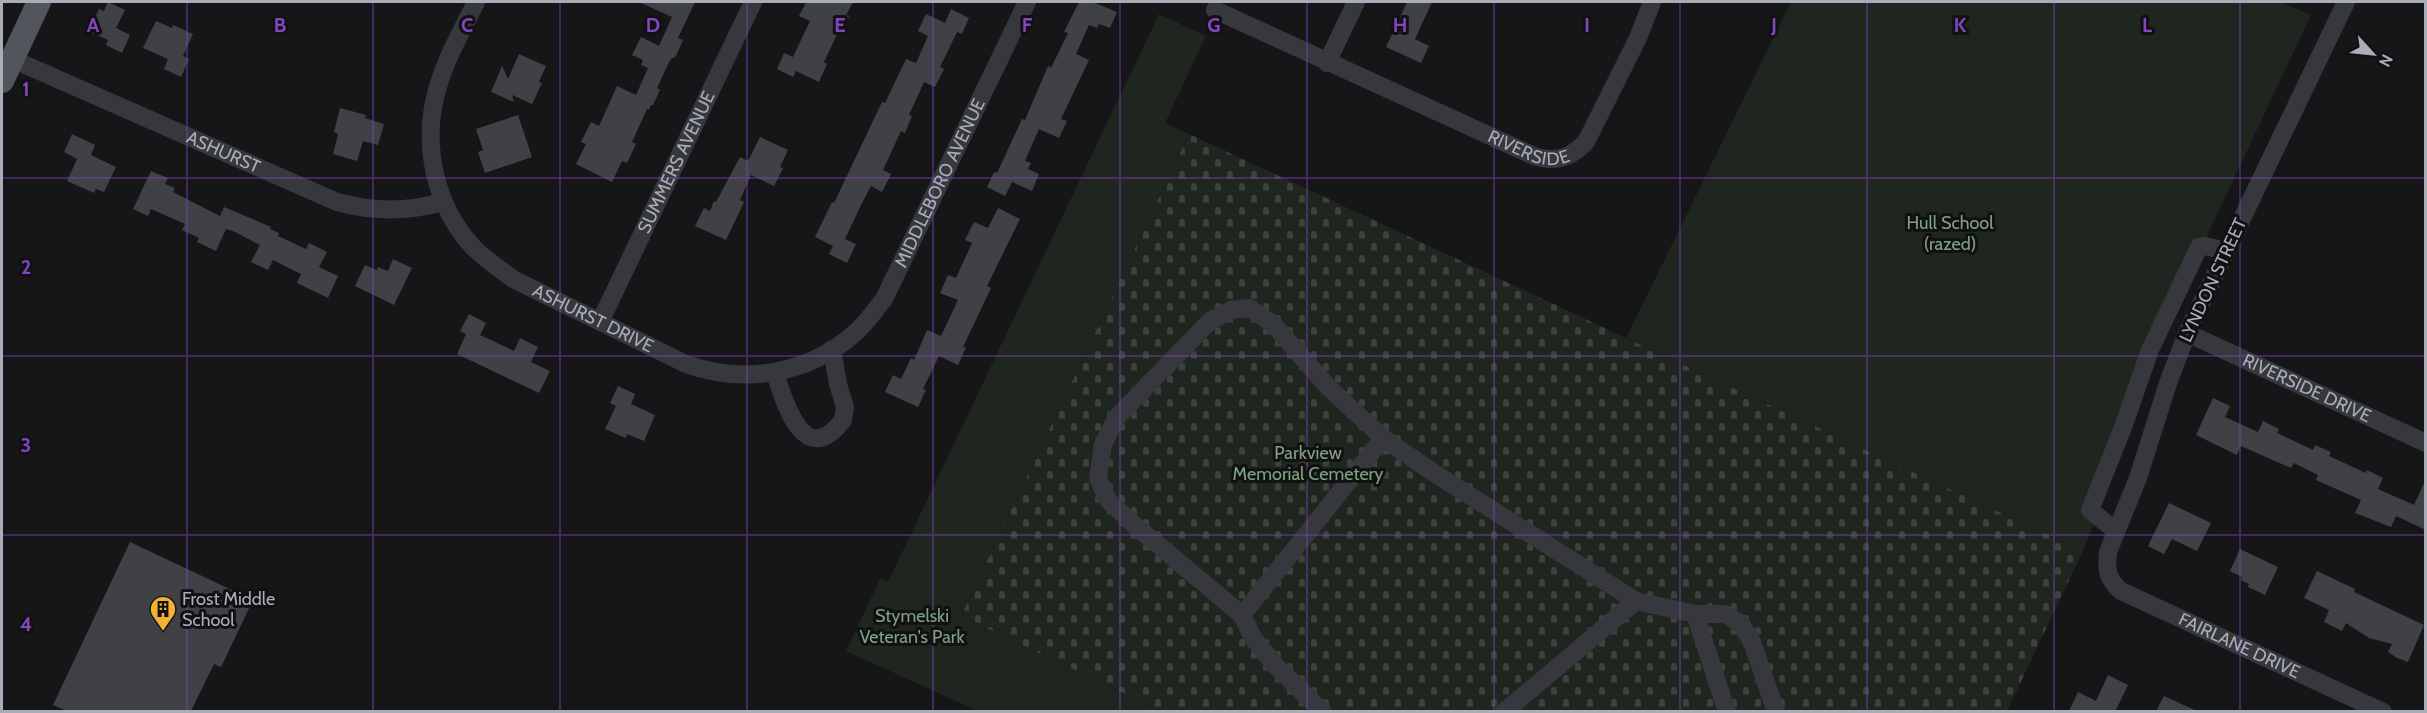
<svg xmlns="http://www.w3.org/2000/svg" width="2427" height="713" viewBox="0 0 2427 713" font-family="Cabin,sans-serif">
	<defs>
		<pattern id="cemetery-stones" width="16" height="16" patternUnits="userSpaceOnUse" patternTransform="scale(1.5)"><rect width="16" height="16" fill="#1e261f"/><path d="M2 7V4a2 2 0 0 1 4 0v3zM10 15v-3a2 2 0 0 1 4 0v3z" fill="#3c433d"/></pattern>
	</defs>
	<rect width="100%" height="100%" fill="#161618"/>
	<polygon fill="url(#cemetery-stones)" points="1189,134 2083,551 2007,711 1161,711 961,616"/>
	<g fill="#1e261f">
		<polygon points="1791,2 2281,2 2311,15 2158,340 2107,493 2083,551 1626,338"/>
		<polygon points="1159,14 1206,36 1165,123 1189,134 961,616 1161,711 978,711 846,651 880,579 888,582"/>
	</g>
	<g fill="#404145">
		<polygon points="108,2 125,10 116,28 130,35 122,53 106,45 108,40 89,31 99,9 104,11"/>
		<polygon points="639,2 695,2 678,38 683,40 676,56 670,60 657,88 660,90 653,105 651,105 649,110 647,109 632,142 636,144 627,163 622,161 612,182 576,164 586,144 581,142 591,122 599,126 617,86 636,95 648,68 641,65 643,60 632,55 641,37 659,46 672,17"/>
		<polygon points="806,2 853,2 846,15 849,16 842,32 839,30 824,62 827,64 819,82 796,71 793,77 777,69 784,53 793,57 810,21 799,16"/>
		<polygon points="1079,2 1093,2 1117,12 1110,28 1099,24 1097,28 1089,25 1076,54 1089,60 1061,119 1067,121 1059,138 1039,129 1025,161 1031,163 1028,169 1039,174 1032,191 1012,182 1005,196 987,187 994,172 997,173 1022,119 1025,120 1048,66 1051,68 1068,33 1064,32"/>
		<polygon points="1407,2 1432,2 1415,39 1429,46 1421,63 1386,47"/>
		<polygon points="951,9 969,18 962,34 957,32 940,67 944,69 935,87 924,82 909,115 912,116 905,133 901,131 883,170 891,174 882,192 871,186 861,205 845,239 856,244 847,263 829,254 833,246 815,237 832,202 834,203 882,102 885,103 906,59 916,63 928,36 918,31 926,14 945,23"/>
		<polygon points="156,21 172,28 173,25 193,34 183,56 189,59 181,77 164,69 168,59 143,48"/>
		<polygon points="519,54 546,66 539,82 542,83 532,104 512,95 514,102 491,92 502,66 508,79"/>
		<polygon points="340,108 366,115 365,118 384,124 378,145 363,141 357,161 333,154 338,134 334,132"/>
		<polygon points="518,115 532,157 485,173 478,152 483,150 476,129"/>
		<polygon points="72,134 95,145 91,155 116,167 104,192 96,189 94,193 67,181 77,159 64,152"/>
		<polygon points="760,137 788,150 780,167 783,168 774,186 751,175 740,200 744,202 726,240 695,226 704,208 710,211 714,201 716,202 740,157 748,161"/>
		<polygon points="151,171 168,178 165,184 175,188 173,192 220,216 224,207 271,227 270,229 279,233 278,236 306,249 309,243 327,252 319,267 338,276 328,298 297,283 301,274 273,260 268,270 251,262 260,245 233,231 226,229 216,251 197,242 199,238 182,230 185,224 151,209 148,216 133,209"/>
		<polygon points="998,208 1020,219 987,286 991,288 963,347 966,348 958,365 939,356 923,389 926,390 918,407 885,392 893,375 901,379 911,358 914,360 927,330 941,336 958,300 940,293 948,275 956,278 972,243 965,240 974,222 988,228"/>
		<polygon points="393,259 412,268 394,305 355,286 365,265 377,270 378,267 388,271"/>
		<polygon points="469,314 486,323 480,335 514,351 520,338 538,347 531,362 550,371 539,393 457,354 466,334 460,331"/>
		<polygon points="618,386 635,394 631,404 655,415 644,441 627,434 626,438 605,429 616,406 610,403"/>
		<polygon points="2213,398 2230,406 2225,417 2258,432 2263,421 2279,429 2277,433 2313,450 2315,445 2331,452 2329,456 2366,473 2367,470 2383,478 2378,489 2414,505 2426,479 2426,530 2396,516 2391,527 2355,513 2361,500 2316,480 2318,475 2294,463 2291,468 2241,446 2237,455 2196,435"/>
		<polygon points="2169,503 2211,523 2197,551 2172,539 2164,554 2148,546"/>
		<polygon points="130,542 253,600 221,667 214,664 191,711 67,711 53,705"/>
		<polygon points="2240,549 2278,567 2265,595 2248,587 2249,584 2241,580 2242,577 2230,571"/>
		<polygon points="2317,571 2355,589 2354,592 2424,625 2408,662 2397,658 2388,652 2392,644 2369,638 2346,623 2342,631 2324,622 2329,610 2304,598"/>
		<polygon points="2108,675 2128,685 2116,710 2119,711 2069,711 2078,692 2096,701"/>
		<polygon points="2164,696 2197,711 2156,711"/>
	</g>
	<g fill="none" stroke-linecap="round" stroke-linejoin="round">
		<g stroke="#37383d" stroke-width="18">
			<path id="s1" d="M 476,2 C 462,31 444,61 436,94 C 422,147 436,208 474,248 C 486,260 500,269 513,279 L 686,364 C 744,385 810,374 856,332 C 867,322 875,310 884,299 L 1027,2"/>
			<path id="s2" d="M 2346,2 L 2187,333 L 2168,383 L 2138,478 L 2108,552 C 2106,570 2107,579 2121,591 L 2383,712"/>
			<path id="s3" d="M 1215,10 L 1534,156 C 1555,163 1571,158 1586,142 L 1638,38 L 1652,2"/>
			<path id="s4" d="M 12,59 L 337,202 C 374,212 406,212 443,202"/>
			<polyline points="1327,63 1356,2"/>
			<path id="s5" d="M 600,322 L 753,2"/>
			<path id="s6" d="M 2187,333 L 2426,443"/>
			<path d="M 775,373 C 785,405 805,470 843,420 L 845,407 L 838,384 L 832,349"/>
			<polyline points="2116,531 2090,510 2122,430 2150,350 2199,247 2205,246 2226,251"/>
			<polyline points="1695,614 1727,712"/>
			<polyline points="1242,615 1383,438"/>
			<polyline points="1323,712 1275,665 1253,638 1242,615 1133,524 1108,500 1098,478 1103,444 1117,417 1210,321 1231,310 1250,308 1274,325 1328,387 1383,438 1431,471 1636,601 1695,614 1725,614 1741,624 1752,642 1776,712"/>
			<polyline points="1504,712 1636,601"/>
		</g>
		<polyline stroke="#53555c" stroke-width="24" points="2,81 39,2"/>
	</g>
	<path fill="none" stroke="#8446be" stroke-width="1.5" stroke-opacity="0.55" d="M 187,2 L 187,712M 373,2 L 373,712M 560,2 L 560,712M 747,2 L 747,712M 933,2 L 933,712M 1120,2 L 1120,712M 1307,2 L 1307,712M 1494,2 L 1494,712M 1680,2 L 1680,712M 1867,2 L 1867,712M 2054,2 L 2054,712M 2240,2 L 2240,712M 2,178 L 2426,178M 2,356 L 2426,356M 2,535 L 2426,535"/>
	<defs>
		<g id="building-pin" transform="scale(1.35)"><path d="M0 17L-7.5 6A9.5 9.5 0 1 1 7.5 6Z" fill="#f2b134" stroke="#111113"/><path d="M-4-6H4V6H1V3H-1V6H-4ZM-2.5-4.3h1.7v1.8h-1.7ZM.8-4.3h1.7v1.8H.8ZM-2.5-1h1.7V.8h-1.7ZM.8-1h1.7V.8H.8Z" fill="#111"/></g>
	</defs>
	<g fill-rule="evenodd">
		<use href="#building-pin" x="163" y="609"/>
	</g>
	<g text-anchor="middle" stroke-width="6" stroke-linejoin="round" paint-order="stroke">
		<g font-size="18" fill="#a8adb8" stroke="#111113">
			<text dy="6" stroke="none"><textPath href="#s3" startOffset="344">RIVERSIDE</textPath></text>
			<text dy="6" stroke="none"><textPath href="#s4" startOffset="231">ASHURST</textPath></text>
			<text dy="6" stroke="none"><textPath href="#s5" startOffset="177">SUMMERS AVENUE</textPath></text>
			<text dy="6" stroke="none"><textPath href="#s1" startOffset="862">MIDDLEBORO AVENUE</textPath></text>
			<text transform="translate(2213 280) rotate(-65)" y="6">LYNDON STREET</text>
			<text dy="6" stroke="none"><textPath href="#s1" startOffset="405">ASHURST DRIVE</textPath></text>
			<text dy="6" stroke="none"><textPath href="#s6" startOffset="132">RIVERSIDE DRIVE</textPath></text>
			<text dy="6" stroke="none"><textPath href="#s2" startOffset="774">FAIRLANE DRIVE</textPath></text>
		</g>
		<g font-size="18" fill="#7fa381" stroke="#111113">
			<text x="1950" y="229">Hull School<tspan x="1950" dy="21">(razed)</tspan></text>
			<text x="1308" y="459">Parkview<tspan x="1308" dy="21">Memorial Cemetery</tspan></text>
			<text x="912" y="622">Stymelski<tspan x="912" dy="21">Veteran's Park</tspan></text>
		</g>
		<g font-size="18" fill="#a8adb8" stroke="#111113" text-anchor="start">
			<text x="182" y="605">Frost Middle<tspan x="182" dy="21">School</tspan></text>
		</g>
	</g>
	<g font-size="20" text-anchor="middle" font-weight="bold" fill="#8446be" stroke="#111113" stroke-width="6" stroke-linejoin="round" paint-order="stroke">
		<text x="93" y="32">A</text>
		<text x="280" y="32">B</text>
		<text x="467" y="32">C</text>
		<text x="653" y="32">D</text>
		<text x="840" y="32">E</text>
		<text x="1027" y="32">F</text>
		<text x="1214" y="32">G</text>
		<text x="1400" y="32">H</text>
		<text x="1587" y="32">I</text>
		<text x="1774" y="32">J</text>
		<text x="1960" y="32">K</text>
		<text x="2147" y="32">L</text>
		<text x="26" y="96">1</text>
		<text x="26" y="274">2</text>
		<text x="26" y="452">3</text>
		<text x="26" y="631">4</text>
	</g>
	<rect width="2427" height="713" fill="none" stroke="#a8adb8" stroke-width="6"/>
	<g transform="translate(2373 54) rotate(117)" stroke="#111113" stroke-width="4.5" paint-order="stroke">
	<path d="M0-4.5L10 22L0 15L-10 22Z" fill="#a8adb8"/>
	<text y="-9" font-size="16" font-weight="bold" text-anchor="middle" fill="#a8adb8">N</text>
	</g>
</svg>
